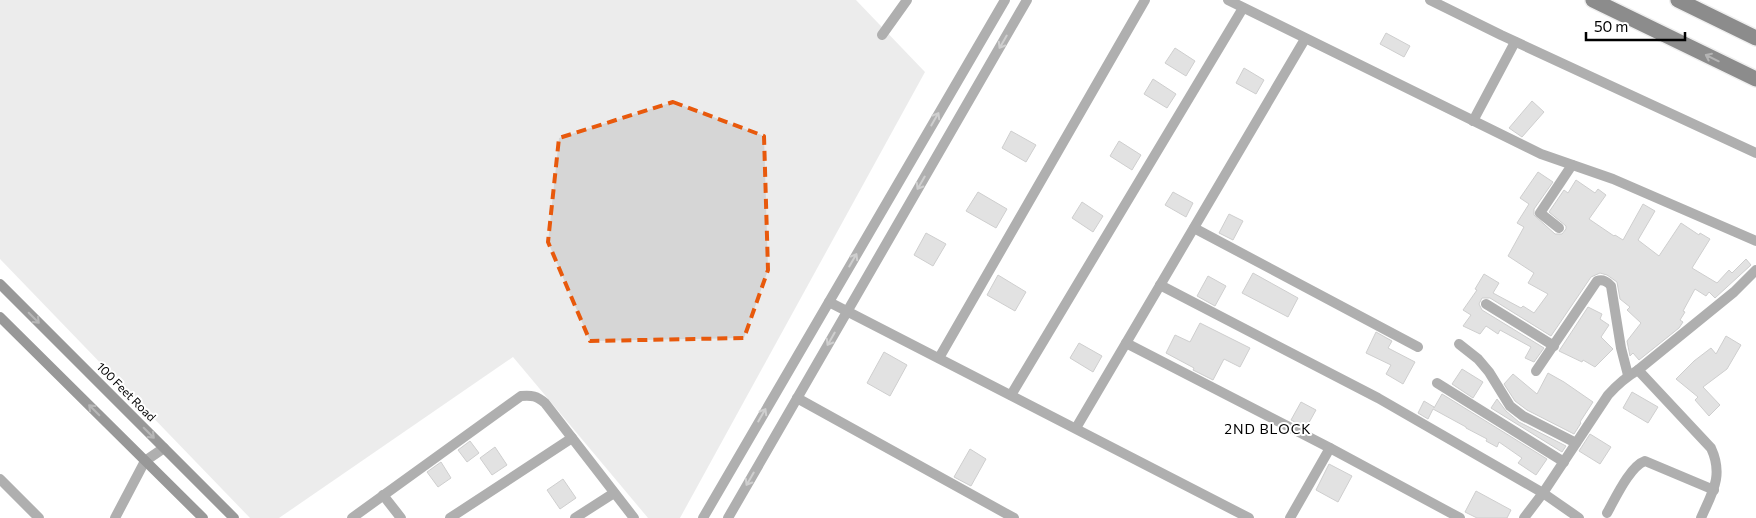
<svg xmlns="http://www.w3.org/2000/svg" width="1756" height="518" viewBox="0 0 1756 518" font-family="Commissioner,sans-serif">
	<rect width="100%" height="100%" fill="#fff"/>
	<polygon fill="#d6d6d6" points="0,0 856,0 925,72 680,518 648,518 513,357 279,518 250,518 0,259"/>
	<g fill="#bfbfbf" stroke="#939393">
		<polygon points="1386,33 1410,46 1404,57 1380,44"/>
		<polygon points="1175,48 1195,61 1186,76 1165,63"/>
		<polygon points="1244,68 1264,80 1256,94 1236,83"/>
		<polygon points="1153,79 1176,94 1167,108 1144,94"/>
		<polygon points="1532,101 1544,112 1522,137 1509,128"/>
		<polygon points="1011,131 1036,145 1026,162 1002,148"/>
		<polygon points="1119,141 1141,155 1132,170 1110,156"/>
		<polygon points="1538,172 1553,182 1534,209 1534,215 1555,234 1562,234 1566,229 1566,226 1549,212 1564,190 1568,193 1576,180 1595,193 1598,189 1606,195 1589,219 1614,236 1615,235 1623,240 1643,204 1655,211 1638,240 1659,256 1681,223 1699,235 1700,233 1710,239 1692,268 1717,283 1729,270 1732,273 1746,259 1751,265 1715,298 1709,292 1706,296 1695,289 1683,311 1685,312 1680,320 1683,322 1679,328 1639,360 1633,353 1630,356 1627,341 1641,323 1627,310 1630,307 1620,299 1617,282 1607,275 1600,273 1591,277 1551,336 1490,298 1482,298 1479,304 1482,310 1544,348 1534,362 1525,358 1531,347 1500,330 1498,334 1486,326 1480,334 1463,326 1471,315 1463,310 1477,290 1475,289 1484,274 1499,283 1493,293 1521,308 1523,306 1534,313 1548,294 1528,283 1534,273 1508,256 1524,227 1517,223 1529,204 1520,198"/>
		<polygon points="978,192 1007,209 996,228 966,211"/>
		<polygon points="1173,192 1193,203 1186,217 1165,205"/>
		<polygon points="1082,202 1103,216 1093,232 1072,218"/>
		<polygon points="1229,214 1243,221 1233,240 1219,233"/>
		<polygon points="926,233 946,244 933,266 914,255"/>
		<polygon points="1253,273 1298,298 1288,317 1242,293"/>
		<polygon points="998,275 1026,292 1015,311 987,295"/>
		<polygon points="1208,276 1226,286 1215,306 1197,296"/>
		<polygon points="1588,307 1602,314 1600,319 1609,325 1601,337 1613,349 1595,367 1583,360 1582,362 1559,351"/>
		<polygon points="1200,323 1250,348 1240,367 1224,359 1213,380 1193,370 1194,368 1166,353 1175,335 1190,342"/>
		<polygon points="1376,332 1392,341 1388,348 1415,362 1403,384 1386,374 1391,365 1366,353"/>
		<polygon points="1726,336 1741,345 1727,369 1703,387 1720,405 1709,416 1695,400 1698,397 1676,379 1694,361 1711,348 1716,354"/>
		<polygon points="1079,343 1102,356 1093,372 1070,358"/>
		<polygon points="884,352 907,365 890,396 867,383"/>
		<polygon points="1462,369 1483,382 1473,398 1452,384"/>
		<polygon points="1548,373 1564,382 1593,402 1580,422 1581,423 1574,434 1527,410 1515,401 1504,384 1513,374 1537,394"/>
		<polygon points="1632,392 1658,407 1648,423 1623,408"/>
		<polygon points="1442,394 1547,459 1536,475 1518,463 1522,458 1499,442 1497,447 1486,441 1487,439 1466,428 1466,427 1433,409 1428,419 1418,413 1424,401 1434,407 1434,408"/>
		<polygon points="1497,399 1506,411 1519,422 1566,446 1562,452 1491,408"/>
		<polygon points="1301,402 1316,410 1306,428 1291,420"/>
		<polygon points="1590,434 1611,447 1600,464 1579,451"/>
		<polygon points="470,441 479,453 467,462 458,450"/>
		<polygon points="495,447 507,465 492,475 480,458"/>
		<polygon points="970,449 986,459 971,486 954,477"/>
		<polygon points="441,462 451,478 438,487 427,472"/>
		<polygon points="1329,464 1352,476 1338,502 1316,490"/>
		<polygon points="563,479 576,498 560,509 547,490"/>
		<polygon points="1476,491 1511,510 1507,518 1477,518 1465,512"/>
	</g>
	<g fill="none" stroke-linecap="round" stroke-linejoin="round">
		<g stroke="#dbdbdb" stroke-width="18">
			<g id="motorway">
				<polyline points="1593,0 1756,79"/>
				<polyline points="1678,0 1756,38"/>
			</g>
		</g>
		<g stroke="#4f4f4f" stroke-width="10">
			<polyline points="1228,0 1541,154 1613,179 1756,241"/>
			<polyline points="1430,0 1501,35 1756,153"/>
			<polyline points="882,35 907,0"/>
			<polyline points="1473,121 1515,42"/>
			<polyline points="1194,228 1418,347"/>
			<polyline points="1559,228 1540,213 1572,165"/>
			<polyline points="1160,285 1378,398 1543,493 1579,518"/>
			<polyline points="1486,304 1554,346"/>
			<polyline points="1126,343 1330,448 1460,518"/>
			<polyline points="1459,344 1478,359 1489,372 1510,406 1523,416 1576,443"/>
			<polyline points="939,358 1145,0"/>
			<path d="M 1638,370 L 1711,448 C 1724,476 1712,493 1701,518"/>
			<path d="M 1536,371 L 1597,281 C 1603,279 1608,282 1611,286 L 1621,348 L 1628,375"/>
			<polyline points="1437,383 1564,462"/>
			<polyline points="1011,395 1243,8"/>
			<polyline points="797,398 1014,518"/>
			<polyline points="1076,428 1305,39"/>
			<polyline points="0,479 39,518"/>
			<polyline points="383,495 401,518"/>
			<path d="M 1607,513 C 1615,499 1630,466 1645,461 L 1714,490"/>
			<polyline points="115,518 145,461 164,448"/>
			<path d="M 352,518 L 521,396 C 532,395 537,396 545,403 L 634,518"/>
			<polyline points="450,518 572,438"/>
			<polyline points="575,518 614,493"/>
			<polyline points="1290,518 1330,448"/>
			<path d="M 1524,518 L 1543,493 L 1608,395 C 1617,385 1626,377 1638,370 L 1734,292 L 1756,270"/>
		</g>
		<g stroke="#4f4f4f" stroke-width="10">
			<polyline points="829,302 1249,518"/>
			<polyline points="703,518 1005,0"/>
			<polyline points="728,518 1027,0"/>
		</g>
		<g stroke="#1c1c1c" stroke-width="10">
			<polyline points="0,284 234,518"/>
			<polyline points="0,317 203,518"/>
		</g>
		<use href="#motorway" stroke="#000" stroke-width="15"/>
	</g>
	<defs><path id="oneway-shaft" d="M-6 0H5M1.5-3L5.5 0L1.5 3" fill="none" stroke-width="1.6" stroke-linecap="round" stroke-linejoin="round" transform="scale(1.25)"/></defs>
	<g stroke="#959595">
		<use href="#oneway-shaft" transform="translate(1003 42) rotate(120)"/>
		<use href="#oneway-shaft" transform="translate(935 119) rotate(-60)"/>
		<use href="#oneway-shaft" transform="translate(921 183) rotate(120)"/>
		<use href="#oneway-shaft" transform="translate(853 260) rotate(-60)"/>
		<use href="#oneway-shaft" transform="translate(831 339) rotate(120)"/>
		<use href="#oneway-shaft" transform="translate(762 415) rotate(-60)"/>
		<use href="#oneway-shaft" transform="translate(750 479) rotate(120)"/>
	</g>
	<use stroke="#595959" href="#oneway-shaft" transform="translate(1712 58) rotate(-154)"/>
	<g stroke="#606060">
		<use href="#oneway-shaft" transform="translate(34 318) rotate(45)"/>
		<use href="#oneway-shaft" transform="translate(94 410) rotate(-135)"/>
		<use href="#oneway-shaft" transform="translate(149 433) rotate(45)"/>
	</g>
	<path d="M0 0H1756V518H0ZM 673,102 L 764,136 L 768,270 L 744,338 L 590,341 L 548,242 L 559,138 Z" fill="#fff" fill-opacity=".55" fill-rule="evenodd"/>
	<path fill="none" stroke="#e8590c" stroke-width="4" stroke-dasharray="10 6" stroke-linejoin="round" d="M 673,102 L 764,136 L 768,270 L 744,338 L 590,341 L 548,242 L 559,138 Z"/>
	<g text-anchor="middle" stroke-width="4" stroke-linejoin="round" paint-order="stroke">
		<g font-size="12" fill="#000" stroke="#fff">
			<text transform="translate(126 392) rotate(45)" y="4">100 Feet Road</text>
		</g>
		<g font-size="14" letter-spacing="1" fill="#000" stroke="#fff">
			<text x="1268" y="434">2ND BLOCK</text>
		</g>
	</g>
	<path d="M1586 32v8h99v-8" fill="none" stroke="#000000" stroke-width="2.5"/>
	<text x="1594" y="32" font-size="15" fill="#000000" stroke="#ffffff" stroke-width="4" paint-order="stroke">50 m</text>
</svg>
